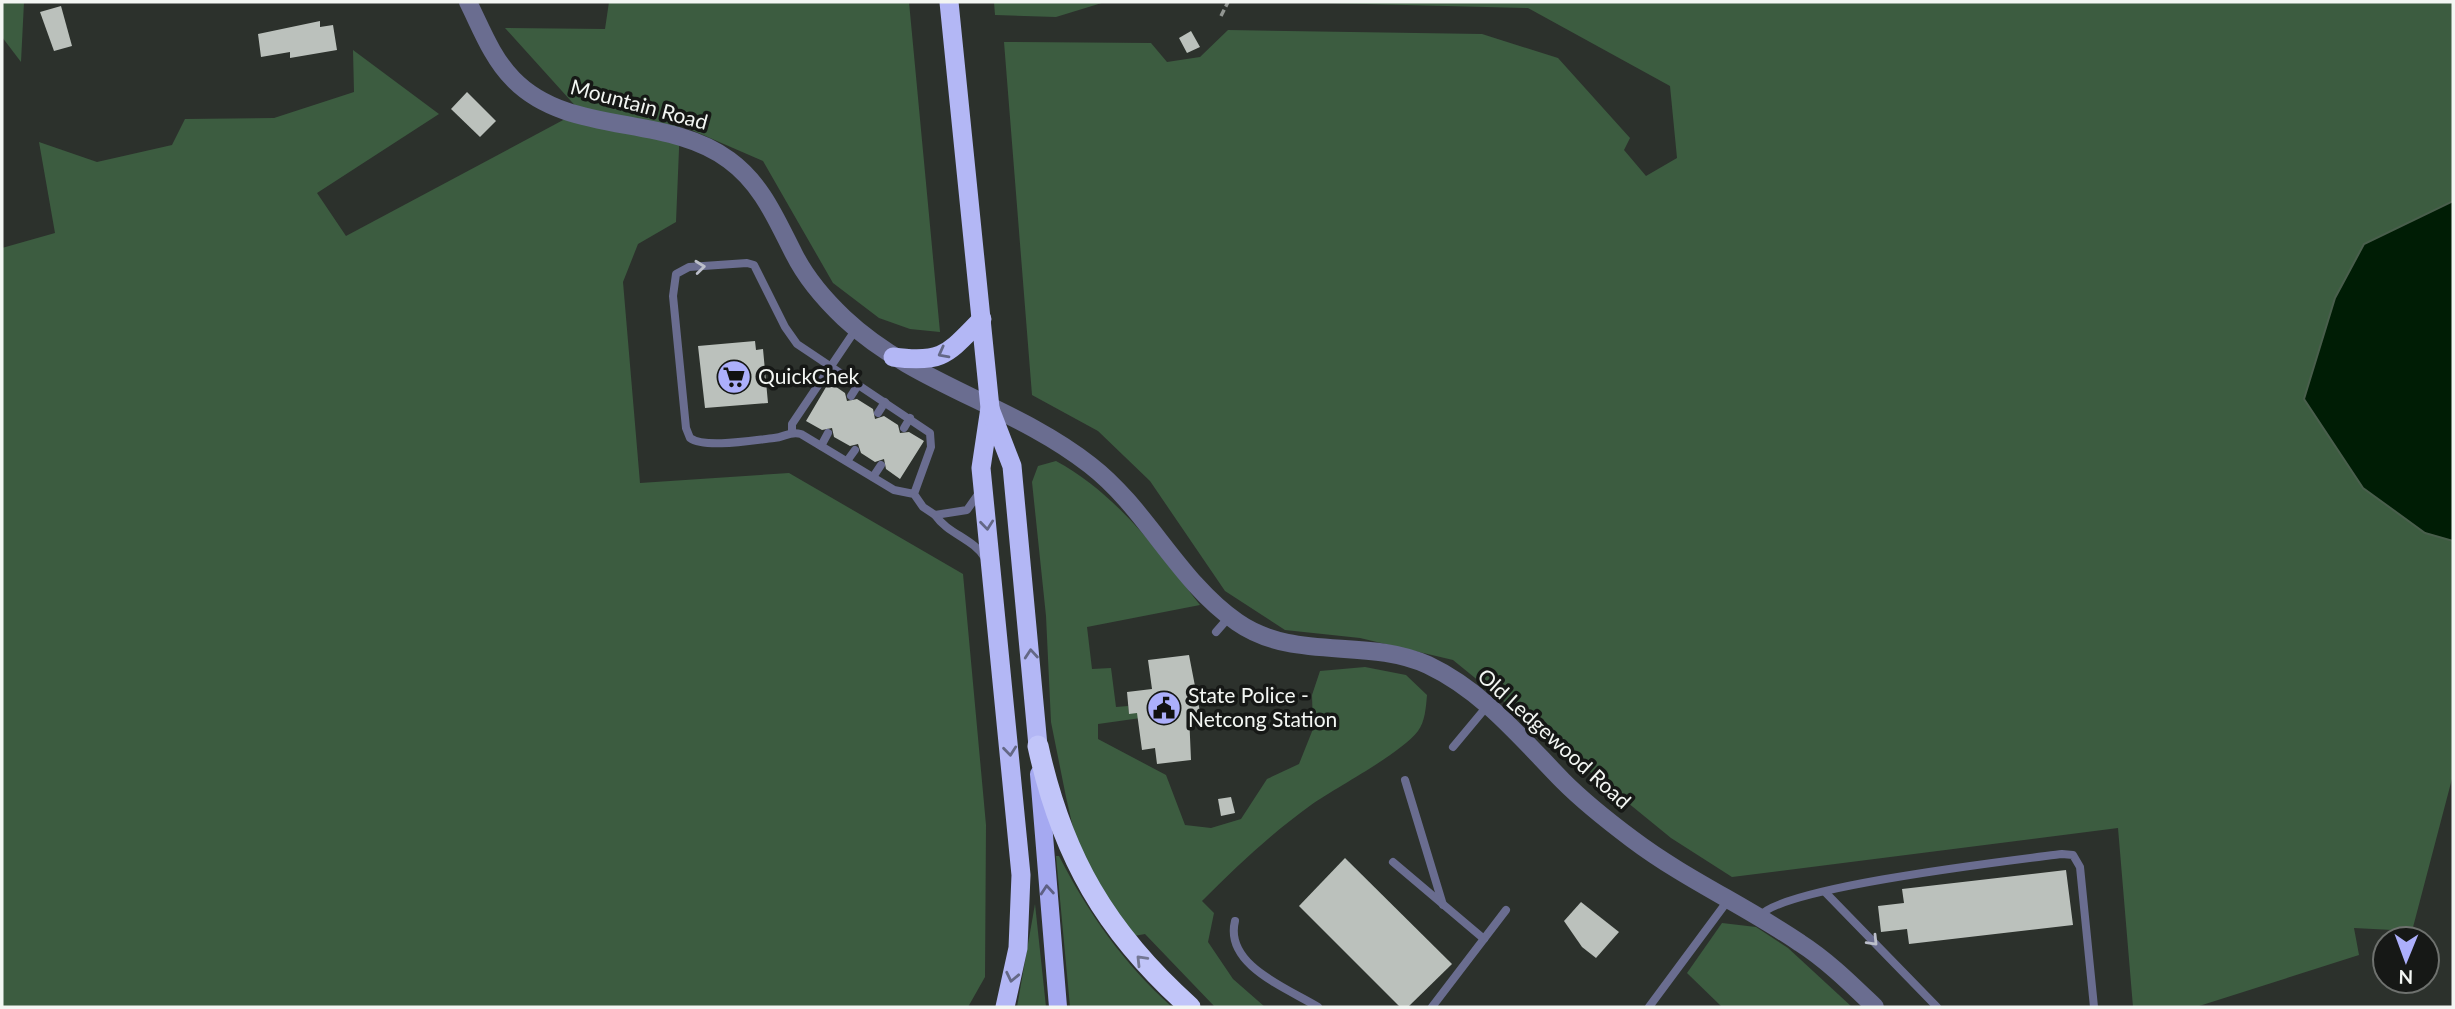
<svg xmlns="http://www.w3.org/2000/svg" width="2455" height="1009" viewBox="0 0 2455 1009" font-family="Lato,sans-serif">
	<rect width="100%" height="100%" fill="#2c312c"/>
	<g fill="#3c5c40">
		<polygon points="2,2 24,2 21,62 2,37"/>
		<polygon points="609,2 909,2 940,332 910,329 879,318 833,283 763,161 680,125 676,222 638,244 623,282 640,483 789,473 963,574 986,825 985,977 968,1007 2,1007 2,248 55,233 39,142 97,162 172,145 185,119 274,118 354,92 353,50 439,114 317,193 346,236 580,111 505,28 605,29"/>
		<polygon points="994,2 1105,2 1056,17 995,15"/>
		<polygon points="1285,2 2453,2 2453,201 2364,244 2425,533 2453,541 2453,775 2412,931 2354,928 2359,955 2196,1007 2133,1007 2118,828 1732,877 1671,838 1453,660 1360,638 1285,630 1225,591 1150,481 1098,431 1032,395 1004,42 1151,43 1167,62 1200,57 1228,30 1482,34 1558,58 1630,138 1624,150 1646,176 1677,158 1670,86 1528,8"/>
		<path d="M 1056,461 C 1117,494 1159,552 1200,605 L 1087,627 L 1092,669 L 1111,668 L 1116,707 L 1128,706 L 1129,713 L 1155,710 L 1155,716 L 1098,724 L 1098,739 L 1166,775 L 1185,825 L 1211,828 L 1241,819 L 1267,779 L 1299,764 L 1313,729 L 1312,695 L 1320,671 L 1365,667 L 1406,675 L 1427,695 C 1426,707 1425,722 1418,731 C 1399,755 1338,786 1311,805 C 1272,833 1236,867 1202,901 L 1214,913 L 1208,942 L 1233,979 L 1265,1007 L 1215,1007 L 1145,934 L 1134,936 L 1107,898 L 1089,866 L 1074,832 L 1066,797 L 1051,722 L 1046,616 L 1032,482 L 1038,466 Z"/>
		<path d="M 1056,856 L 1059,856 C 1088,913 1124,964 1172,1007 L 1070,1007 Z"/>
		<polygon points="1035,904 1046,1007 1017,1007"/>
		<polygon points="1722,923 1756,927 1788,948 1852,1007 1722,1007 1687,973"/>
	</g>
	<polygon fill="#001d05" stroke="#495e4c" stroke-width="2" points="2453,201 2453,541 2425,533 2363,488 2304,399 2335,298 2364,244"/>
	<g fill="#bbc1bc">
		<polygon points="61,6 72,46 54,51 40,12"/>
		<polygon points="320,21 320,27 333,25 337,50 290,58 290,52 261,57 258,34"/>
		<polygon points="1191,31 1200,47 1187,53 1179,38"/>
		<polygon points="467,92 496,121 480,137 451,109"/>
		<polygon points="755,341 756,350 763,349 768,403 705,408 698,346"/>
		<polygon points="829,382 845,393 847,401 857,399 873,409 875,419 884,416 898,425 900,433 909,432 924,441 900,479 886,469 884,459 875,462 861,453 858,444 850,446 834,437 832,428 822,430 806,421"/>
		<polygon points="1189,655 1200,712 1189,714 1191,760 1157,764 1155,748 1142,750 1137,713 1129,714 1127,692 1152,689 1148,660"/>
		<polygon points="1231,797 1235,813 1221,816 1218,799"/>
		<polygon points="1345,858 1452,964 1408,1007 1400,1007 1299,906"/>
		<polygon points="2066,870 2073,925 1909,944 1907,929 1881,932 1878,906 1904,903 1902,889"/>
		<polygon points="1581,902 1619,932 1596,958 1582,947 1564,921"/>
	</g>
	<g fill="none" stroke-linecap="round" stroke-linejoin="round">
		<polyline stroke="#919591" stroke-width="3.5" stroke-dasharray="7 3.5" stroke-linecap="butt" points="1221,16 1228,2"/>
		<g stroke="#6a6d90" stroke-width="8">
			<polyline points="851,396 858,385"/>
			<polyline points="878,413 885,402"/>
			<polyline points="904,428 910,418"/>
			<polyline points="792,432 792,424 856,329"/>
			<polyline points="821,446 828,433"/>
			<polyline points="847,461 855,450"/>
			<polyline points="873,477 881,465"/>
			<path d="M 979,493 L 967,510 L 935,515 C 948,534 974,539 985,558"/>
			<path d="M 914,494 L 931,447 L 930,433 L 797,344 L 785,327 L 754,265 L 747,263 L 689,267 L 676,274 L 673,296 L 686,428 L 690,438 C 705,449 754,440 774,438 C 785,437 790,431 801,434 L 894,490 L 914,494 L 923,507 L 935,515"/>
			<polyline points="1216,632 1230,616"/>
			<polyline points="1453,747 1488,705"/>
			<polyline points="1405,780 1443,905"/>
			<polyline points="1393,862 1484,939"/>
			<polyline points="1825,892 1937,1007"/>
			<path d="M 1759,917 C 1778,887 2016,860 2062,854 L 2073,855 L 2080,867 L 2094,1007"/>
			<path d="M 1235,921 C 1224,965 1287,988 1318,1007"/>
			<polyline points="1432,1007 1506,910"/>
			<polyline points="1649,1007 1729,899"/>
		</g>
		<path stroke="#6a6d90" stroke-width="18" d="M 468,2 C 481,28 492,58 513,79 C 569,137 666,113 729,160 C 762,184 776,219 794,254 C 806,278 825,300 844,318 C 915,385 1014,405 1090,465 C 1147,509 1178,581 1237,622 C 1294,662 1367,637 1428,665 C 1483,691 1521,738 1563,781 C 1584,802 1608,821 1632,839 C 1685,879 1746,906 1800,943 C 1828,961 1851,984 1875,1007"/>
		<polyline stroke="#a5a9f1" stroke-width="18" points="1039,774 1058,1007"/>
		<g stroke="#b3b7f5" stroke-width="19">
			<polyline points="949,2 990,408 981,468 1021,875 1018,948 1005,1007"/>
			<path d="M 893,357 C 944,364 948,353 982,319"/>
			<polyline points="990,409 1012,466 1038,746"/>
		</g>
		<path stroke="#c1c5f9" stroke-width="21" d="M 1038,746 C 1062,856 1106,932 1190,1007"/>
	</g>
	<defs><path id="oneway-chevron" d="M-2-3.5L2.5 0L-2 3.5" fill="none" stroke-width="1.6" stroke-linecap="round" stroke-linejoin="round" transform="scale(1.75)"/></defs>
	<g stroke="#bcbfcb">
		<use href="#oneway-chevron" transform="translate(700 267) rotate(-6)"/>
		<use href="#oneway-chevron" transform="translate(1873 941) rotate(46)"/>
	</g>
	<g stroke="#646886">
		<use href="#oneway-chevron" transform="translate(943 353) rotate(152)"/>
		<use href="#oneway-chevron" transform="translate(987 525) rotate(84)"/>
		<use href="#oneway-chevron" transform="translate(1031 654) rotate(-95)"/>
		<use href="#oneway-chevron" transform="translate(1010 751) rotate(84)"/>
		<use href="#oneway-chevron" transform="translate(1012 977) rotate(102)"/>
	</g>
	<use stroke="#5e6084" href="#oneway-chevron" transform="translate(1047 890) rotate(-95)"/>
	<use stroke="#747793" href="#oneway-chevron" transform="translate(1141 960) rotate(-134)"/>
	<defs>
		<g id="supermarket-disc" transform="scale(1.75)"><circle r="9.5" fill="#acaffb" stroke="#161816"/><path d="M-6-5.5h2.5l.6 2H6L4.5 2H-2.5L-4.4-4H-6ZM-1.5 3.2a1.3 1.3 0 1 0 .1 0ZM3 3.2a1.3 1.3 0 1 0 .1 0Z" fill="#111"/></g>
		<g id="civic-disc" transform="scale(1.75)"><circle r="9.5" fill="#acaffb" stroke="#161816"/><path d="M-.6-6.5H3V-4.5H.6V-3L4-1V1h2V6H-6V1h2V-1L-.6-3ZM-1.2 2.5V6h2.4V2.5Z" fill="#111"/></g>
	</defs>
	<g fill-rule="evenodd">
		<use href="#supermarket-disc" x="734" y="377"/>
		<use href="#civic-disc" x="1164" y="708"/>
	</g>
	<g text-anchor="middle" stroke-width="7" stroke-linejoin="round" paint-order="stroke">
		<g font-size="21" fill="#f3f6f3" stroke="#161816">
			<text transform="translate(639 105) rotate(15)" y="7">Mountain Road</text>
			<text transform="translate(1554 739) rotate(42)" y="7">Old Ledgewood Road</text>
		</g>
		<g font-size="21" fill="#f3f6f3" stroke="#161816" text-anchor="start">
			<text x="758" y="384">QuickChek</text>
			<text x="1188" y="703">State Police -<tspan x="1188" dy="24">Netcong Station</tspan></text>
		</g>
	</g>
	<rect width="2455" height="1009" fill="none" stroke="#f3f6f3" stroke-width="7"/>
	<g transform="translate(2406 960) rotate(181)"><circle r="33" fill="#161816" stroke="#6e716e" stroke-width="2"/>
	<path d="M0-5L12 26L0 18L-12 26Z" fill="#acaffb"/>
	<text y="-10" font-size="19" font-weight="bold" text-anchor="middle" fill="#f3f6f3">N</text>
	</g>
</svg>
